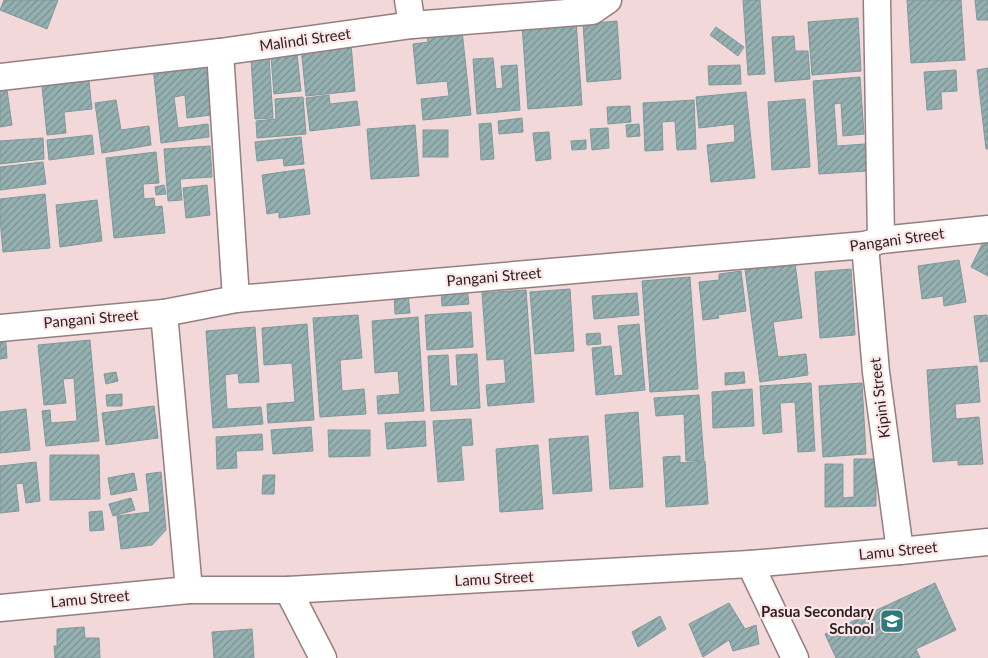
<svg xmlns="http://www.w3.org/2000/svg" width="988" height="658" viewBox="0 0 988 658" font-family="Lato,sans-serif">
	<defs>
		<pattern id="building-hatch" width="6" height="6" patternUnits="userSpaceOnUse" patternTransform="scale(1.25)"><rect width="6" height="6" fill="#95b0b1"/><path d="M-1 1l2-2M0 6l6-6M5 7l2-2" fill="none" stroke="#7a8f90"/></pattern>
	</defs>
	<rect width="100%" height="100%" fill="#f3d8d9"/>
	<g fill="url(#building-hatch)" stroke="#7e999a">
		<polygon points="4,0 58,0 47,29 0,10"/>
		<polygon points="743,0 760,0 765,74 748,75"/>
		<polygon points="907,0 961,0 965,60 911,63"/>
		<polygon points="975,0 988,0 988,20 977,20"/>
		<polygon points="858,18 861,71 812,75 808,22"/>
		<polygon points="576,21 582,105 528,109 522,25"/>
		<polygon points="617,21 621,79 587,82 583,24"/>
		<polygon points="716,27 744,47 738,56 710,35"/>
		<polygon points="462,30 471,115 423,120 421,99 449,96 447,81 417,84 413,44 428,42 427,34"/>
		<polygon points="794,36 795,51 808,51 810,79 775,82 772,37"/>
		<polygon points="351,44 355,91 306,96 301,48"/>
		<polygon points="297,55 301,91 274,94 271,57"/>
		<polygon points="269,58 273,118 255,119 251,60"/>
		<polygon points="493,58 496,89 503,88 501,66 517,65 520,110 477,114 473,59"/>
		<polygon points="205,61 211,115 187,118 185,95 174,97 178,128 208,124 209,137 161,143 153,67"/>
		<polygon points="740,65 741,84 709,85 708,66"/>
		<polygon points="988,68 988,149 986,149 977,70"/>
		<polygon points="956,70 957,91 941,92 942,109 927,110 924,72"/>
		<polygon points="88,72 92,109 64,112 66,133 47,135 41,77"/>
		<polygon points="860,77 864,134 843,136 841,103 834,104 837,146 865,144 867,171 819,174 813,81"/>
		<polygon points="6,83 12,125 0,127 0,84"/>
		<polygon points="746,92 755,178 711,182 707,145 735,142 734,124 699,128 696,97"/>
		<polygon points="329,95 330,104 357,101 360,125 310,131 306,98"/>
		<polygon points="303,97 306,134 257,138 256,121 276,119 275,99"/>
		<polygon points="805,99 810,167 772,170 768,102"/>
		<polygon points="116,100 121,130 149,126 151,145 102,153 95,103"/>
		<polygon points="694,100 696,149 677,150 675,121 662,122 663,150 645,151 643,103"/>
		<polygon points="630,106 631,122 608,124 607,107"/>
		<polygon points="522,118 523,132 499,134 498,121"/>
		<polygon points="491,123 494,159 481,160 479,124"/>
		<polygon points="639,124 640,136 627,137 626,125"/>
		<polygon points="415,125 419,176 371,179 367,129"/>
		<polygon points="608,128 609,148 592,150 590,129"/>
		<rect x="423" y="130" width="25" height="27"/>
		<polygon points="549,132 551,159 536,161 533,133"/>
		<polygon points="92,135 94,154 49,160 47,140"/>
		<polygon points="301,137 304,164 284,166 283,158 257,161 255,142"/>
		<polygon points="43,138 44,159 0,164 0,141"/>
		<polygon points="586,140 586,149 572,150 571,141"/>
		<polygon points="210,146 212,177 180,179 182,200 168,201 164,149"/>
		<polygon points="156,152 159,183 143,184 144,199 154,198 155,207 162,206 165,233 114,238 106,158"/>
		<polygon points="43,162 46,184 0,190 0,167"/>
		<polygon points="304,169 310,214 279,218 279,212 267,214 262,175"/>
		<polygon points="164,185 166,194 156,195 155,187"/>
		<polygon points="207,185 210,215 186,218 183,188"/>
		<polygon points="45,194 50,248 3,252 0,219 0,199"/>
		<polygon points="97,200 102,241 60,247 56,205"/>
		<polygon points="985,238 988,239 988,276 971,267"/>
		<polygon points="959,260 966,302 944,306 943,296 922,299 918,266"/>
		<polygon points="795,263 802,318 773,322 778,357 806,354 808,375 760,382 745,269"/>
		<polygon points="851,269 855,335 820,338 815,272"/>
		<polygon points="741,271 746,311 718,315 719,318 703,320 699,282 719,280 719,274"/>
		<polygon points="690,277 698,389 650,392 642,281"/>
		<polygon points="467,288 469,304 442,306 441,290"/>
		<polygon points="570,289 574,351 535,354 530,292"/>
		<polygon points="526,290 534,402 488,406 486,385 506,383 504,359 487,360 482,293"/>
		<polygon points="408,293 410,313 395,314 394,294"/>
		<polygon points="637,293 639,315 594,319 592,296"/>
		<polygon points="471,312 473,347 427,350 425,315"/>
		<polygon points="358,315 362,358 340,360 342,391 364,389 366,414 320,417 313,318"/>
		<polygon points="987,315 988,326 988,361 980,362 974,316"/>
		<polygon points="418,317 424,411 378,414 377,396 400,394 398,371 375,373 372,321"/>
		<polygon points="307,324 314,420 268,423 267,404 295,402 292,363 264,365 262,328"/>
		<polygon points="639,324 645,390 596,395 592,348 611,346 614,376 623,375 618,326"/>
		<polygon points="255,327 259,382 239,383 238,373 225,375 227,409 261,407 263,424 213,428 206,331"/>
		<polygon points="0,331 5,331 7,358 0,359"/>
		<polygon points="600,333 601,344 587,345 586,334"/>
		<polygon points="90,340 99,441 46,446 42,411 50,410 51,423 77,421 74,378 63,379 66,403 44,405 38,345"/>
		<polygon points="477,354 480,408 431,411 428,356 448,355 450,386 458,386 456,355"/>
		<polygon points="977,366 980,402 955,404 956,419 979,417 983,464 958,465 958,460 933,462 927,370"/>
		<polygon points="116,372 118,381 106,384 104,374"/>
		<polygon points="744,372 745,383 725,385 725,373"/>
		<polygon points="811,383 815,451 798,452 795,402 780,403 782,432 763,434 760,386"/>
		<polygon points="862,383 866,454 823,457 819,386"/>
		<polygon points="752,389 754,426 713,428 712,392"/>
		<polygon points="122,394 122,406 107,406 106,395"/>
		<polygon points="699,395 704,460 686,461 684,414 656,416 654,398"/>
		<polygon points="154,406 158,438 106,445 102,413"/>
		<polygon points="26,409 30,450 0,453 0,412"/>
		<polygon points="638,412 643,487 610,489 605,415"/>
		<polygon points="471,419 473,445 461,446 464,480 438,482 433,421"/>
		<polygon points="425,421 426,446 387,449 385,423"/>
		<polygon points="311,427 313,451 273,454 271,430"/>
		<polygon points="328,430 370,430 370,456 329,457"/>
		<polygon points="262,434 263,450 236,451 237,468 217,469 216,437"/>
		<polygon points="588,436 592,491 553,494 549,439"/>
		<polygon points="538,445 543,509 500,512 496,449"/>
		<polygon points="50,455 99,455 100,499 50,500"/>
		<polygon points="680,456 680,463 705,461 708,504 666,507 663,457"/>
		<polygon points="854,459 876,459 876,506 825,507 825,464 843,464 843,498 854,497"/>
		<polygon points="36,462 40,501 26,503 23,483 16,484 19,511 0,513 0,466"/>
		<polygon points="161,472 166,530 152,545 121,549 117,516 150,512 146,474"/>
		<polygon points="134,473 137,490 111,495 108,478"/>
		<polygon points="263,475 275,475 274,494 262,494"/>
		<polygon points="131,498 135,510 113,516 109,504"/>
		<polygon points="102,511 104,530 90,531 89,512"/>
		<polygon points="935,583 956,630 916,649 920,658 836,658 825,634"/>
		<polygon points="729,603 745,629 756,625 759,644 733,651 729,640 703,657 689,624"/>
		<polygon points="660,616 666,629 638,647 632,632"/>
		<polygon points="84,627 85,638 99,638 100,658 55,658 54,646 57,646 57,629"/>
		<polygon points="252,629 254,658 214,658 212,632"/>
	</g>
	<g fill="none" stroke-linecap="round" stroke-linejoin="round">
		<g stroke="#967e80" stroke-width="29">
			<g id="minor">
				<polyline points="408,0 412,25"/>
				<polyline points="877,0 881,240"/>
				<polyline points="220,52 236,299"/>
				<polyline points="0,77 220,52 412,25 592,11 608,0"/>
				<polyline points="865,245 876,372 900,551"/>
				<polyline points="164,313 189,590"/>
				<polyline points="0,328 164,313 236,299 865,245 881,240 988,229"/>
				<polyline points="750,564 795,658"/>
				<polyline points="288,590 323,658"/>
				<polyline points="0,608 189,590 288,590 750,564 900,551 988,542"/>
			</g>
		</g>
		<use href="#minor" stroke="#fff" stroke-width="26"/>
	</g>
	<defs>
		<g id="school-square" transform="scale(1.25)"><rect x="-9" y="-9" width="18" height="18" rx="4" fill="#307a7d" stroke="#fce6e8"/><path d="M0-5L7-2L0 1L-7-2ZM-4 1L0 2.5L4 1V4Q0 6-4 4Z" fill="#fff"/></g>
	</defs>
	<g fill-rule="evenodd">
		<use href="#school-square" x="892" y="621"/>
	</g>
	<g text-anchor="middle" stroke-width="4.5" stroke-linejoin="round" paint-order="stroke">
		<g font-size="15" fill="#291f20" stroke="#fce6e8">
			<text transform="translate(305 40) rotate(-8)" y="5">Malindi Street</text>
			<text transform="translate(897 240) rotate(-8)" y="5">Pangani Street</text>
			<text transform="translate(494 277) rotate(-5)" y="5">Pangani Street</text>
			<text transform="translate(91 319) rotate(-5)" y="5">Pangani Street</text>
			<text transform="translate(880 398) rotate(-97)" y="5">Kipini Street</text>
			<text transform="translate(898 551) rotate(-6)" y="5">Lamu Street</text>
			<text transform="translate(494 579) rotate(-3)" y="5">Lamu Street</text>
			<text transform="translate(90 599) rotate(-5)" y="5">Lamu Street</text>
		</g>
		<g font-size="15" font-weight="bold" fill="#291f20" stroke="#fce6e8" text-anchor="end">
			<text x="874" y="617">Pasua Secondary<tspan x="874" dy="17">School</tspan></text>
		</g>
	</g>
</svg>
